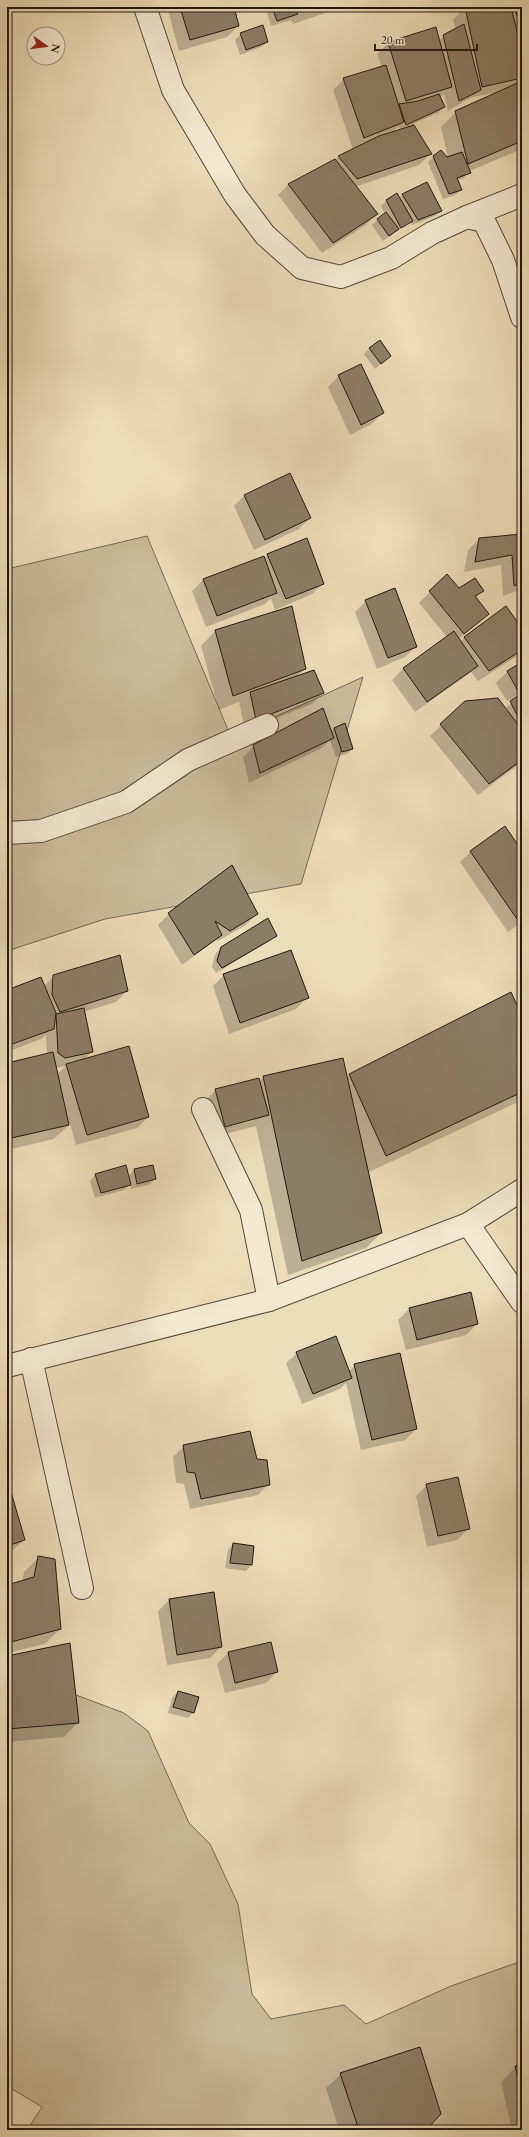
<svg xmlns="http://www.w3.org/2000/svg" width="529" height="2137" viewBox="0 0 529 2137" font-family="'EB Garamond',serif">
	<rect width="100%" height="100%" fill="#ebddb7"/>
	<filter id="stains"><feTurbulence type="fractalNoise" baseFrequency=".005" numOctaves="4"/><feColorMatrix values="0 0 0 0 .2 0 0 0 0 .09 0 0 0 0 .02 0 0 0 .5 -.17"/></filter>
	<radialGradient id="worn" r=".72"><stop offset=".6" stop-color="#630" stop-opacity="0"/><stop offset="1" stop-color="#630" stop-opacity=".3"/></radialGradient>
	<g fill="#c9bc9a" stroke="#766a54">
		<polygon points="147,536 231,737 363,677 301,884 105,919 7,951 7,569"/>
		<polygon points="68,1692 124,1713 148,1731 189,1823 210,1844 238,1904 252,1994 271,2019 344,2005 366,2024 451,1986 522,1961 522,2130 390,2130 382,2121 316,2130 27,2130 42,2107 7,2086 7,1694"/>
	</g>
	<g fill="#0003" fill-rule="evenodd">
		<polygon points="167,7 232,7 238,26 227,37 179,51"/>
		<polygon points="265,7 343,7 293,24 291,20 271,26"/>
		<path d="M 469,7 L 522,7 L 520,82 L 522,82 L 522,149 L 469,171 L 464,178 L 457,181 L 461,189 L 455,195 L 443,199 L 428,162 L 434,157 L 448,158 L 441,127 L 456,112 L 501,92 L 472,97 L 448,111 L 444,94 L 440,98 L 444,107 L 438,113 L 413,124 L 430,154 L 419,165 L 355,187 L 376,214 L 366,225 L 322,253 L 278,195 L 289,184 L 353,150 L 333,90 L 344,79 L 382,68 L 377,54 L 388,43 L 436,29 L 439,40 L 456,30 L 453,19 L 464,8 ZM 399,126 L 400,130 L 392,133 Z"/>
		<polygon points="241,34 267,42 261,47 240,55 235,40"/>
		<polygon points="402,195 441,211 435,216 412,225 410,222 383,241 372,225 385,214 381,206 387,201 399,198"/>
		<polygon points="370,348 384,361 375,369 364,354"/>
		<polygon points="339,376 382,413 372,424 350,435 328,387"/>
		<polygon points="245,495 310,518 299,529 254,550 234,506"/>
		<polygon points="522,535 522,589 503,596 501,565 464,572 468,550 479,539"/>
		<polygon points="268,555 323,583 312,594 275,610 271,598 265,604 206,627 192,591 203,580 263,557 264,559"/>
		<polygon points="447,575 458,589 482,591 476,598 488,614 458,640 460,642 465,637 522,630 522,653 478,681 471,672 415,712 392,680 403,669 447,637 419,603"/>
		<polygon points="366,601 416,646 405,657 377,669 355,612"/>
		<polygon points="291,607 305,669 296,677 323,693 312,704 245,730 239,702 219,710 201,646 215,631"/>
		<polygon points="522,664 522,692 507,701 496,683 507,672"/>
		<polygon points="522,695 522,762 478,795 430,736 465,702 505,708"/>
		<polygon points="334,728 352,749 347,754 336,757 330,740 322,748 249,783 243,757 254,746 331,732"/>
		<polygon points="471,851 522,853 522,922 508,932 460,862"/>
		<polygon points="169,914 256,914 246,925 218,941 216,940 182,965 158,925"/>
		<polygon points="275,936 270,941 216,973 212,967 215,954 221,948"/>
		<polygon points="224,975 307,998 296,1009 229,1034 213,986"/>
		<path d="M 54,976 L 127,991 L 116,1002 L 83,1012 L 92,1051 L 84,1060 L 148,1117 L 137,1128 L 76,1145 L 70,1124 L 54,1139 L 7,1150 L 7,1064 L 47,1055 L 46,1035 L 41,1039 L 7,1052 L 7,1047 L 44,1033 L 44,1031 L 7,1045 L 7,991 L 44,986 ZM 66,1066 L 57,1074 L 55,1068 Z"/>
		<path d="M 522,1019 L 522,1100 L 367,1173 L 381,1233 L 366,1248 L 288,1275 L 256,1126 L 214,1137 L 205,1101 L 216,1090 L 259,1082 L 264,1077 L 346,1079 L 350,1075 ZM 255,1118 L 255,1120 L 220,1129 L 220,1127 Z"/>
		<polygon points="134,1170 155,1179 149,1185 131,1189 130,1184 124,1190 95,1198 90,1181 95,1175 128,1177"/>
		<polygon points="470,1293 477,1324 466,1335 406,1350 398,1320 409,1309"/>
		<polygon points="297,1353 349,1371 355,1365 416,1429 405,1440 361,1450 346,1383 340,1389 302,1404 286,1363"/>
		<polygon points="184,1446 256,1460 269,1484 258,1495 190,1509 184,1484 176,1483 173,1457"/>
		<polygon points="427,1485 468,1529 457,1540 427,1547 416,1496"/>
		<polygon points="7,1494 24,1540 7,1555"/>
		<polygon points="233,1544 253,1546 251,1565 246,1571 225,1568 228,1550"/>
		<polygon points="39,1557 60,1629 45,1644 7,1653 7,1586 22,1582 24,1572"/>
		<polygon points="213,1594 221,1647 210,1658 167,1665 158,1611 169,1600"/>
		<polygon points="228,1653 277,1672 266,1683 225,1693 217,1664"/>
		<polygon points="7,1657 78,1722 64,1737 7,1742"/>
		<polygon points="178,1692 193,1713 188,1718 168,1713 172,1698"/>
		<polygon points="522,2066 522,2129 512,2130 501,2082 516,2067"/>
		<polygon points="341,2074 425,2130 339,2130 326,2088"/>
	</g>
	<g fill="#8b7e66" stroke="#22180e">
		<polygon points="180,7 234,7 239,26 190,40"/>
		<polygon points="272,7 295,7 298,14 277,21"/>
		<polygon points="465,7 511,7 522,51 522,78 482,87"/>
		<polygon points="514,7 522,7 522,31"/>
		<polygon points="464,24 481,90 459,101 443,35"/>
		<polygon points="263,25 268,42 246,50 240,33"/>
		<polygon points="436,27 452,87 406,101 388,42"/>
		<polygon points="386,65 404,122 364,138 343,78"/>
		<polygon points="522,81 522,141 468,164 455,111"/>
		<polygon points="439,94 445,107 406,125 399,104 418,101"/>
		<polygon points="414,125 432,154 357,179 338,156 379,136"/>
		<polygon points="441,150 447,157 462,152 471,173 457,178 462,190 449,194 433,156"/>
		<polygon points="335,159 378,214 333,243 288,184"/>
		<polygon points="427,182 442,211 418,220 402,194"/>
		<polygon points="397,193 413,221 401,228 386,200"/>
		<polygon points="386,212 399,229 389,236 377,219"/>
		<polygon points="380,340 391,356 381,364 369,348"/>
		<polygon points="361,364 384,413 361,425 338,375"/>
		<polygon points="290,473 311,518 265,540 244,495"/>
		<polygon points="522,534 522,582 514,586 512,555 475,562 479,538"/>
		<polygon points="307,538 324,584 286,599 267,554"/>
		<polygon points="264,556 277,593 217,616 203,579"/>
		<polygon points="447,574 459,588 475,578 484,591 475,596 489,614 464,634 429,591"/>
		<polygon points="395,588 417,647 388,658 365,600"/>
		<polygon points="292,606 306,669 233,696 215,630"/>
		<polygon points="506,606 522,628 522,650 489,671 464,637"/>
		<polygon points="454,631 478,666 427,702 403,668"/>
		<polygon points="522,662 522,689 518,691 507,671"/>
		<polygon points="314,670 324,693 256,720 250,692"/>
		<polygon points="522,693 522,725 510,701"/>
		<polygon points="498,698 522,730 522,760 489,784 440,724 465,701"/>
		<polygon points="323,708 334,738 260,773 253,745"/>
		<polygon points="345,723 353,749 342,752 334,728"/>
		<polygon points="505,826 522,851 522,920 519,922 470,851"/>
		<polygon points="232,865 258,914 230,931 215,921 222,935 194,955 168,913"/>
		<polygon points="268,918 277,936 222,968 217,961 221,947"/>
		<polygon points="291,950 309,998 240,1023 223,974"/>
		<polygon points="120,955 128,991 60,1012 52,995 53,975"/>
		<polygon points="41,977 56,1013 54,1029 7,1046 7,990"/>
		<polygon points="511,992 522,1016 522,1092 386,1156 349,1074"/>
		<polygon points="84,1008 93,1052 65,1058 58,1053 56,1014"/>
		<polygon points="129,1046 149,1117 87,1135 66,1064"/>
		<polygon points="53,1052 69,1125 7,1139 7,1063"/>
		<polygon points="343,1058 382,1233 302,1261 263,1076"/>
		<polygon points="259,1078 269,1115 225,1127 215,1089"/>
		<polygon points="126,1165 131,1185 101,1193 95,1174"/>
		<polygon points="153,1165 156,1179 137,1184 134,1169"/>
		<polygon points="471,1292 478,1324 417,1340 409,1308"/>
		<polygon points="336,1336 352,1378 313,1394 296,1352"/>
		<polygon points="400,1353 417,1429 372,1440 354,1364"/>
		<polygon points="250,1431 257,1459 267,1460 270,1485 201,1499 195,1473 187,1472 183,1445"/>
		<polygon points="458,1477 470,1529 438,1536 426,1484"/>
		<polygon points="11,1492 25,1540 7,1546 7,1493"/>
		<polygon points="233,1543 254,1546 252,1565 230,1563"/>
		<polygon points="38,1556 55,1559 61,1629 7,1643 7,1585 34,1577"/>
		<polygon points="214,1592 222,1647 177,1655 169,1599"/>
		<polygon points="271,1642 278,1672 235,1683 228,1652"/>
		<polygon points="70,1643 79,1723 7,1729 7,1656"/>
		<polygon points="178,1691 199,1697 194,1713 173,1707"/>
		<polygon points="420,2047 441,2114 426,2130 359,2130 340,2073"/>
		<polygon points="522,2065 522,2095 515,2066"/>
	</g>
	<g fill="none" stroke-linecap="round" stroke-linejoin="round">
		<g stroke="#544938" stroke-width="24">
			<g id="minor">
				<polyline points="145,7 173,90 235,195 265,235 302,268 341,277 391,258 432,233 467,217 484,221 503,260 522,317"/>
				<polyline points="467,217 522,195"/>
				<polyline points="7,833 41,831 126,802 188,760 267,725"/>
				<polyline points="203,1109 251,1210 269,1300"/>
				<polyline points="468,1224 522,1302"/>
				<polyline points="31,1359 82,1588"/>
				<polyline points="7,1366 269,1300 468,1224 522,1190"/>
			</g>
		</g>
		<use href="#minor" stroke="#f2e9d0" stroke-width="22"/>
	</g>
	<rect width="529" height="2137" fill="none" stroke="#ebddb7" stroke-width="24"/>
	<rect x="8" y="8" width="513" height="2121" fill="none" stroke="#22180e" stroke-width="2"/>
	<rect x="12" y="12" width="505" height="2113" fill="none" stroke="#22180e"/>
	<g transform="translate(46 46) rotate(104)"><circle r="19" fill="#f2e9d0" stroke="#9f9582"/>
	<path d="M0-3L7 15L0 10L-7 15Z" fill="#8f2418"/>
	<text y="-6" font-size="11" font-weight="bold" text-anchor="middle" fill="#22180e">N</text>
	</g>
	<path d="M375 44v6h102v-6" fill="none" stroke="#22180e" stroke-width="2"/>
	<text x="381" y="44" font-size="12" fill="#22180e" stroke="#f2e9d0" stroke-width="3" paint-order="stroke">20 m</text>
	<rect width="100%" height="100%" filter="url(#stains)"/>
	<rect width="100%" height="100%" fill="url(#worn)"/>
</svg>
